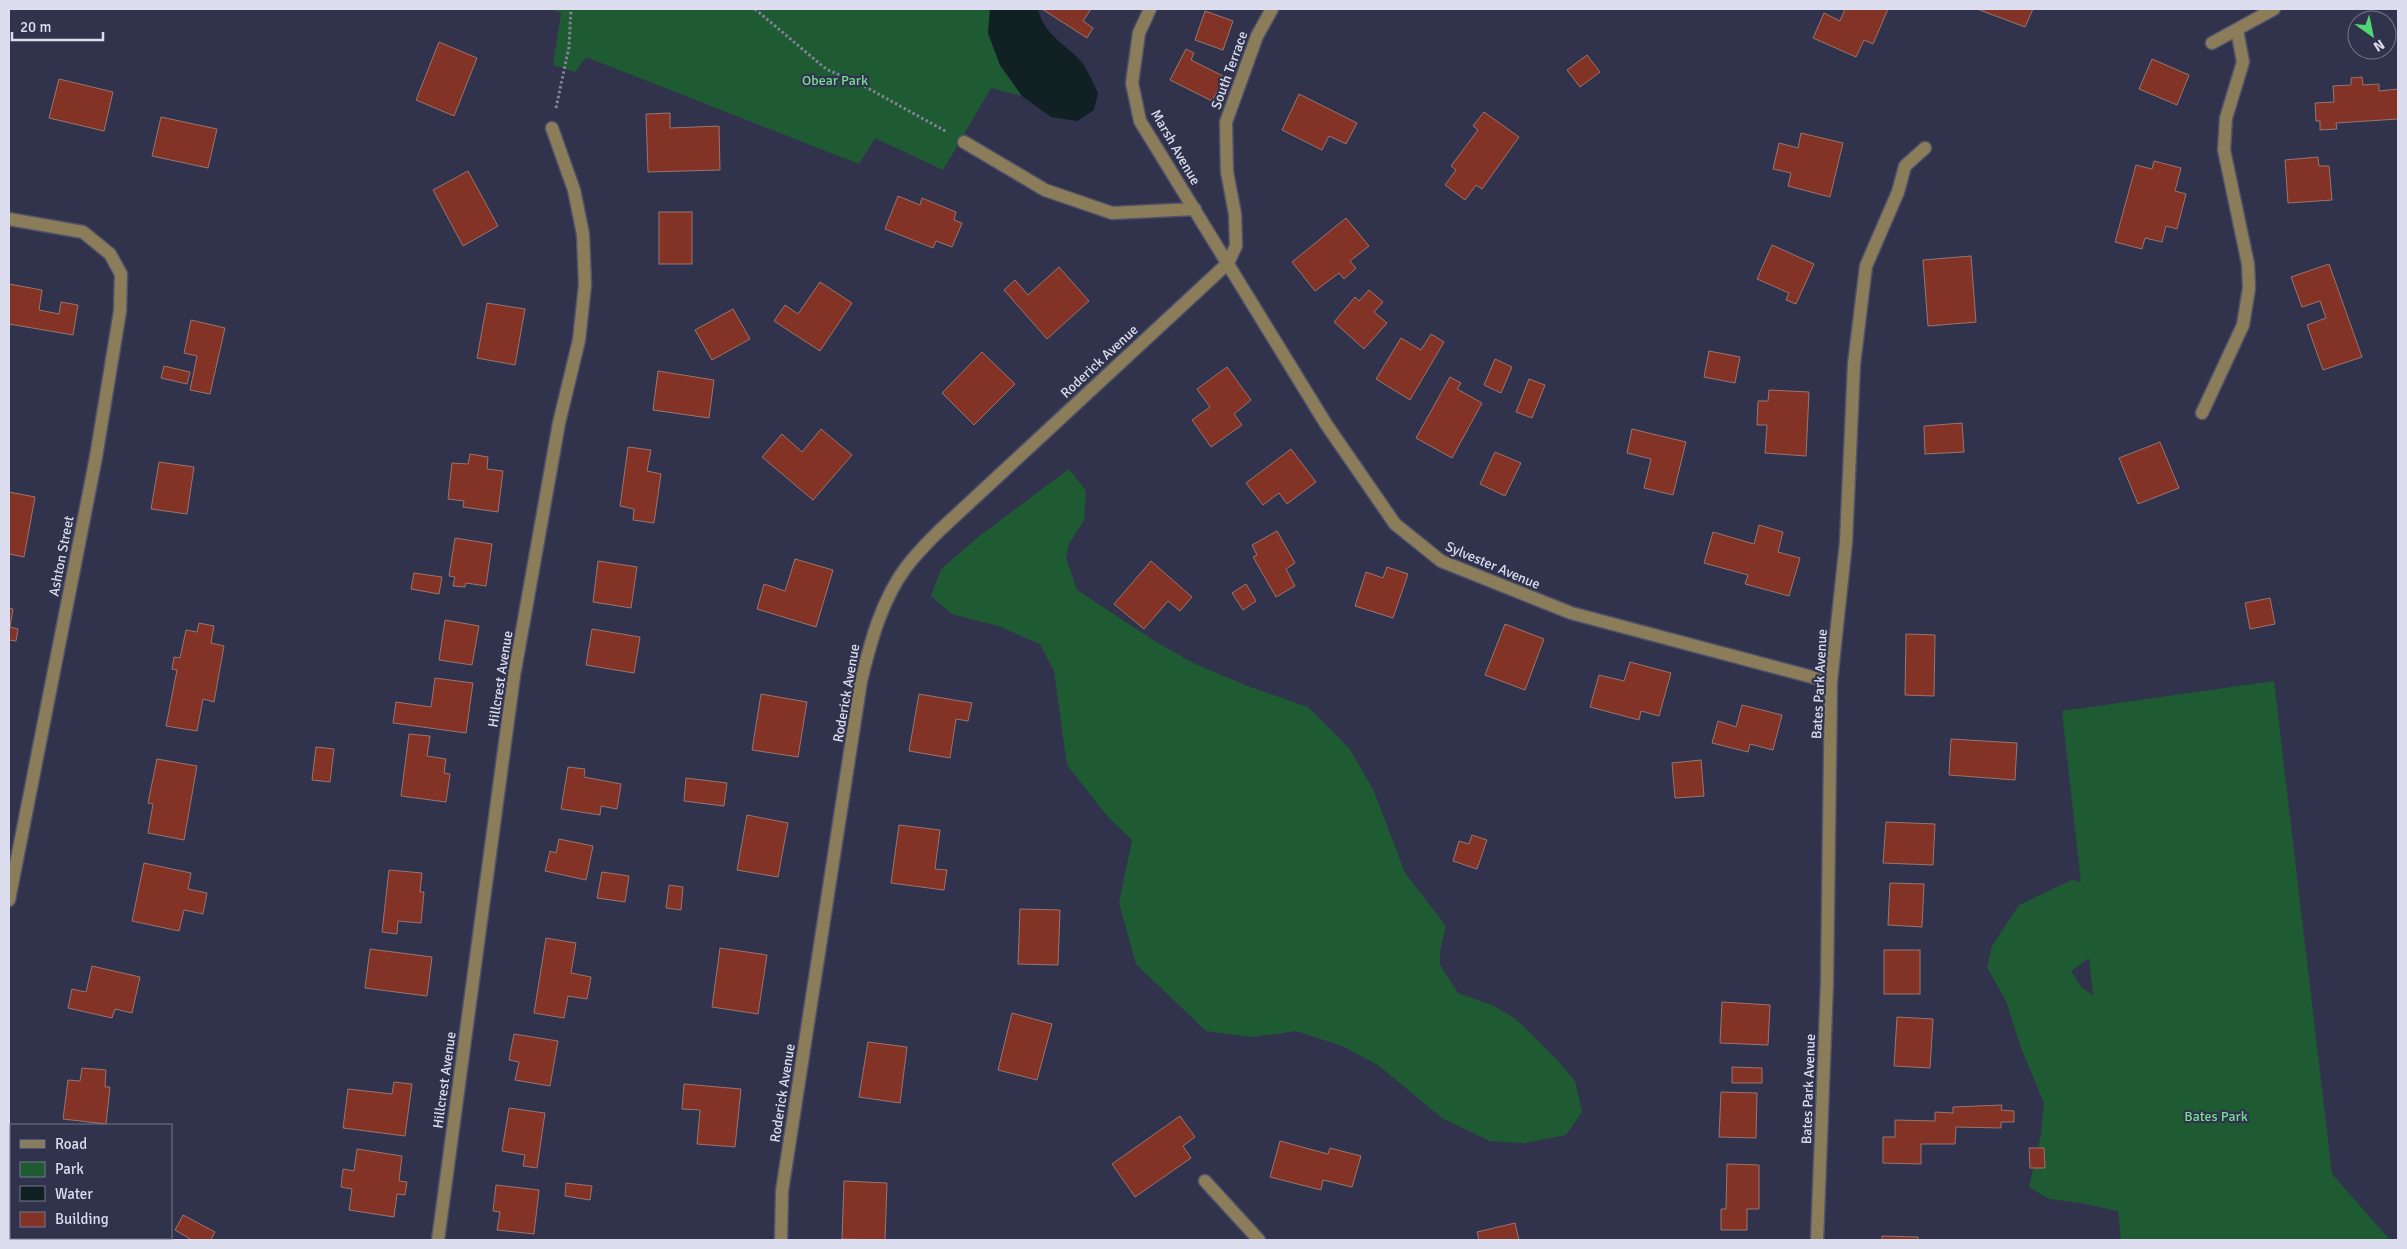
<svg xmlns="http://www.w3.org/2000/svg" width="2407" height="1249" viewBox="0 0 2407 1249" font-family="Signika,sans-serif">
	<rect width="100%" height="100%" fill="#31334d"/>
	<g fill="#1f5b32" fill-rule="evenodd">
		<polygon points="551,9 990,9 988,33 1000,65 1022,96 991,88 943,170 875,138 859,164 586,57 575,72 553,65 561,13"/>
		<polygon points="1069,469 1086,491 1084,520 1069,544 1066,558 1077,590 1156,642 1193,663 1247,686 1308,707 1349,748 1373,789 1405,873 1446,926 1440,951 1440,965 1458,993 1494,1006 1516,1019 1559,1062 1575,1081 1582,1112 1566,1135 1524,1143 1490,1141 1442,1118 1378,1065 1342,1046 1296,1031 1253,1037 1206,1031 1136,964 1119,903 1132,840 1108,817 1067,765 1054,671 1040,644 998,626 952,614 931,596 941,569 982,534"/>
		<path d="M 2274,681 L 2332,1174 L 2390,1240 L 2121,1240 L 2118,1211 L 2081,1203 L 2049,1199 L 2029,1187 L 2041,1135 L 2044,1103 L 2021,1048 L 2006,1001 L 1987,967 L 1992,946 L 2019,905 L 2072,880 L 2081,882 L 2062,711 ZM 2089,958 L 2093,995 L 2082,988 L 2071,971 Z"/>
	</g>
	<path fill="#102023" d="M 990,9 L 1038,9 C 1044,37 1069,45 1083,64 C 1089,73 1093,83 1098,93 L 1094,110 L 1077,121 L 1051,117 L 1022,96 L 1000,65 L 988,33 Z"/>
	<g fill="#833326" stroke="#99756e">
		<polygon points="1042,9 1091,9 1083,21 1093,28 1087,38"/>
		<polygon points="1845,9 1888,9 1873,44 1864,40 1856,57 1813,38 1824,13 1840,21"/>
		<polygon points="1977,9 2033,9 2025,27"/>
		<polygon points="1205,11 1233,21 1223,50 1195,40"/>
		<polygon points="439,42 477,58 454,116 416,100"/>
		<polygon points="1186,49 1194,53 1191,60 1225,77 1212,101 1170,80"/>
		<polygon points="1587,55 1600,72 1580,87 1567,70"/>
		<polygon points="2152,59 2189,75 2177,105 2139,89"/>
		<polygon points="2362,77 2363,85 2379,84 2379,91 2398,89 2398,119 2336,123 2337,129 2320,130 2320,121 2316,121 2315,103 2334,102 2333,86 2351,85 2351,78"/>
		<polygon points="59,79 113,92 104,131 49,118"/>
		<polygon points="1299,94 1357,123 1346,144 1329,136 1322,150 1282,130"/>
		<polygon points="1484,112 1519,137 1482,189 1476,185 1465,200 1445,185 1456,170 1451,166 1478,130 1473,126"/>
		<polygon points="670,113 670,128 719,126 720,170 648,172 646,114"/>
		<polygon points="161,117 217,129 208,168 152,156"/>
		<polygon points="1801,133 1843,143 1830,197 1788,186 1791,173 1773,169 1779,143 1798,148"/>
		<polygon points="2318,157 2319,166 2329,166 2332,200 2288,203 2285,160"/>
		<polygon points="2154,161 2181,168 2175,191 2186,194 2177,229 2166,226 2162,242 2145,238 2142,249 2115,242 2136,165 2152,169"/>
		<polygon points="468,171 498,226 463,246 433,190"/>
		<polygon points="898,196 920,205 922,198 956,212 954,220 962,223 952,247 936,241 933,248 885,229"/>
		<rect x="659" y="212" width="33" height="52"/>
		<polygon points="1346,218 1369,246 1350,261 1356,268 1344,279 1339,273 1315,291 1292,262"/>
		<polygon points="1772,245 1814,264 1796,304 1786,300 1789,293 1757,279"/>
		<polygon points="1971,256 1976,322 1928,326 1923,260"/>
		<polygon points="2329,264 2362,357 2323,370 2307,325 2326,318 2320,301 2302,307 2291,277"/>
		<polygon points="1059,267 1089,301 1047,339 1004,290 1015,280 1028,295"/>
		<polygon points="820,282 852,303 820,351 774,321 785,305 798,314"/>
		<polygon points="9,284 42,290 39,310 59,314 61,302 78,305 73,335 9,324"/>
		<polygon points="1369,290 1383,302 1374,312 1387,323 1364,349 1334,322 1355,297 1359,301"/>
		<polygon points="487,303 525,309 515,365 477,358"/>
		<polygon points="733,309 750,339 712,360 695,330"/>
		<polygon points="191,320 225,328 210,394 190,390 197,356 184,353"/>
		<polygon points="1431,334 1444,342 1410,400 1376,379 1401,338 1421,350"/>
		<polygon points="1709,351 1740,357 1735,383 1704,377"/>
		<polygon points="982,352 1015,384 974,425 942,393"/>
		<polygon points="1495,359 1512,367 1501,393 1484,385"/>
		<polygon points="164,366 190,372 187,384 161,378"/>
		<polygon points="1227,367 1251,400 1234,414 1242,425 1211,447 1192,420 1210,407 1197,389"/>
		<polygon points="658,371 714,380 709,418 653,410"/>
		<polygon points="1450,377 1461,383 1457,389 1482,403 1452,458 1416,438"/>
		<polygon points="1529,379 1545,385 1532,418 1516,412"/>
		<polygon points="1769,390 1809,392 1806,456 1765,453 1767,425 1757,425 1758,401 1768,401"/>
		<polygon points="1962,423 1964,452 1925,454 1924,426"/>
		<polygon points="821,429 852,455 813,500 762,457 782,434 802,452"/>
		<polygon points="1632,429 1686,442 1673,495 1644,488 1651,459 1627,453"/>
		<polygon points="2160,442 2179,488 2138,504 2119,458"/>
		<polygon points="628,447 651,450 647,471 661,474 654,523 633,520 634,509 620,506"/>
		<polygon points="1291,449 1316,482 1287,504 1279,493 1263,505 1246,483"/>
		<polygon points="1495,452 1521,463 1505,496 1480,484"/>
		<polygon points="470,454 488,457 487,469 503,471 498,512 463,507 464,501 448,499 452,463 468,464"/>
		<polygon points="159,462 194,467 187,514 151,509"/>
		<polygon points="9,492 35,497 24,557 9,554"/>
		<polygon points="1759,525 1783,532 1778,552 1800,558 1789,596 1745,584 1748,575 1704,563 1713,532 1754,544"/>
		<polygon points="1277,531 1295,563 1286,569 1295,586 1276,597 1253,557 1257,555 1252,545"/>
		<polygon points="455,538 492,544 486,586 466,583 465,587 453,586 455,577 449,576"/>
		<polygon points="795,559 833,570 816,627 757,609 764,584 785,591"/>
		<polygon points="598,561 637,567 631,608 593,602"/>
		<polygon points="1151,561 1192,597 1180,611 1168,601 1144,629 1114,604"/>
		<polygon points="1387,567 1408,574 1393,618 1355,606 1366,572 1383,578"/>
		<polygon points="414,573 442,577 439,594 411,589"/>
		<polygon points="1246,584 1256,601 1243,610 1232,593"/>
		<polygon points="2270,598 2275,624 2250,629 2245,603"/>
		<polygon points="9,608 13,609 10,627 18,629 16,641 9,640"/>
		<polygon points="445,620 479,626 472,665 439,660"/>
		<polygon points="199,623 214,626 211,643 224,646 214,702 203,699 197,731 166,726 177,670 172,669 174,657 180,658 186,630 197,632"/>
		<polygon points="1505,624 1544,639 1525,690 1485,675"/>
		<polygon points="592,629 640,637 634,673 586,665"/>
		<polygon points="1906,634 1935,635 1934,696 1905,695"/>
		<polygon points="1630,662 1671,673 1659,716 1641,711 1639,720 1590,707 1599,675 1624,681"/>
		<polygon points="435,678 473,683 466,733 393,723 396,702 431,707"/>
		<polygon points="761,694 807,702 798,757 752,750"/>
		<polygon points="919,694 972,703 968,721 956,719 950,758 909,751"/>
		<polygon points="1742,705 1782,715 1773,750 1750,744 1748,752 1712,743 1718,721 1736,727"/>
		<polygon points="409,734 430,736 427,756 446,759 444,773 450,774 446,802 401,796"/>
		<polygon points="1951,739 2017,743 2015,780 1949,775"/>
		<polygon points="316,747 334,749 330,782 312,780"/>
		<polygon points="157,759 197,766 184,840 148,833 153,804 148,803"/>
		<polygon points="1701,760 1704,796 1675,798 1672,763"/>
		<polygon points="568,767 585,769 584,777 621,784 617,809 601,806 600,815 561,809"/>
		<polygon points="686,778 727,783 724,806 684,801"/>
		<polygon points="747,815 788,823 778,877 737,870"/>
		<polygon points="1886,822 1935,824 1933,865 1883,863"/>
		<polygon points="899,825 940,830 935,869 947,870 944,890 891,883"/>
		<polygon points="1472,835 1487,840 1477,869 1453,861 1459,841 1469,844"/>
		<polygon points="559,839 593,846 586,880 545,871 550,851 556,853"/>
		<polygon points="144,863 191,873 188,889 207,893 203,914 184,910 179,931 132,921"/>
		<polygon points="389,870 422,873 420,892 424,892 421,923 398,921 397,934 382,932"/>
		<polygon points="602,872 629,876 625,902 597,898"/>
		<polygon points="1890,883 1924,884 1922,927 1888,925"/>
		<polygon points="669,885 683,887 681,910 666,908"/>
		<polygon points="1020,909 1060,910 1058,965 1018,964"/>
		<polygon points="546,938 576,943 571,973 591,977 587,999 568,996 564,1018 534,1013"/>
		<polygon points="720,948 767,955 758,1014 712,1007"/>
		<polygon points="370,949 432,957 427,996 365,988"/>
		<rect x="1884" y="950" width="36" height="44"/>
		<polygon points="92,966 140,977 132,1013 115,1009 112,1018 68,1008 72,989 86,992"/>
		<polygon points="1722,1002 1770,1005 1768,1045 1720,1043"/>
		<polygon points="1012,1013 1052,1024 1037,1080 998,1070"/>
		<polygon points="1897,1017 1933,1019 1930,1068 1894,1066"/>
		<polygon points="514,1034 558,1041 550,1086 515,1080 519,1062 509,1060"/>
		<polygon points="868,1042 907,1047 900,1103 859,1097"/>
		<polygon points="1732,1067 1762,1068 1762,1083 1732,1083"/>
		<polygon points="82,1068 106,1070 105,1087 110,1087 106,1124 63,1119 68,1080 80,1081"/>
		<polygon points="394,1082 412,1084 405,1136 343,1128 348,1089 392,1094"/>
		<polygon points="684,1084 741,1089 735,1147 697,1144 700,1110 682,1109"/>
		<polygon points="1721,1092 1757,1093 1756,1138 1719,1137"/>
		<polygon points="2002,1105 2001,1110 2014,1111 2014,1122 2001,1122 2001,1128 1956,1127 1955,1144 1921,1144 1921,1164 1883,1163 1883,1137 1895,1137 1895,1120 1935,1121 1935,1112 1953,1113 1953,1107"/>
		<polygon points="509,1108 545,1113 537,1168 523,1166 525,1155 502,1151"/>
		<polygon points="1180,1116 1195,1137 1183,1146 1191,1158 1135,1197 1112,1164"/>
		<polygon points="1280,1141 1328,1154 1330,1148 1361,1156 1352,1187 1323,1180 1321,1190 1270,1177"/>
		<polygon points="2029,1148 2044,1148 2045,1168 2030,1168"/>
		<polygon points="357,1149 402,1156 399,1181 407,1182 405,1195 397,1194 394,1217 349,1210 352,1189 341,1187 343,1169 354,1171"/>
		<polygon points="1727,1164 1759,1165 1759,1209 1747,1209 1747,1230 1721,1230 1721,1209 1726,1209"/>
		<polygon points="844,1181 887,1183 885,1240 842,1239"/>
		<polygon points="566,1183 592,1186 590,1200 565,1196"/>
		<polygon points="496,1185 539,1190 534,1234 497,1230 500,1212 493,1211"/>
		<polygon points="183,1215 215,1232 211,1240 192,1240 175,1230"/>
		<polygon points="1515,1223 1519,1240 1479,1240 1477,1232"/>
		<polygon points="1882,1236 1918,1237 1918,1240 1882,1240"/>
	</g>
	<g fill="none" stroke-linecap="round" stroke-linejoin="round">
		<g stroke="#50526a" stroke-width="15">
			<g id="minor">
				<polyline points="1150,9 1139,33 1132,83 1140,121 1326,424 1395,524 1441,561 1571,613 1831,682"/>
				<polyline points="2212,43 2274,9"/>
				<polyline points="964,142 1045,190 1112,213 1195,209"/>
				<polyline points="9,219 83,232 110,254 121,274 120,311 96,457 9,900"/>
				<polyline points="2202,413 2243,325 2249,288 2248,264 2224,150 2226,118 2243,62 2237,30"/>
				<polyline points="1205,1181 1259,1240"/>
				<polyline points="438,1240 514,676 559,423 579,340 585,285 583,234 574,190 552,128"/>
				<path d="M 781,1240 L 782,1191 L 861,681 C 871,640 882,599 907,566 C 917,553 928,542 939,531 L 1228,263 L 1236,246 L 1235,214 L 1227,172 L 1226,122 L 1257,36 L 1272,9"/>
				<polyline points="1817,1240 1827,983 1831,682 1846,542 1854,364 1866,266 1898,192 1905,166 1925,148"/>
			</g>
		</g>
		<g stroke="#818399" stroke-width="3" stroke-dasharray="2.5 2.5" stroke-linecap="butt">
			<polyline points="755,9 826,69 864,86 947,132"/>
			<polyline points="556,108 569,47 571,9"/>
		</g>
		<use href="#minor" stroke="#8b7c5a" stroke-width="12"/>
	</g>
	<g text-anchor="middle" stroke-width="4.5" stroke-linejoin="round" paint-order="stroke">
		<g font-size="14" fill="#dcdeef" stroke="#31334d">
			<text transform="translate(1229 70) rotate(-70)" y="5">South Terrace</text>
			<text transform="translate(1176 147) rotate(60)" y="5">Marsh Avenue</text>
			<text transform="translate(1099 361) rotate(-43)" y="5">Roderick Avenue</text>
			<text transform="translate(61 556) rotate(-79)" y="5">Ashton Street</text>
			<text transform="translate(1493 565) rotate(23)" y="5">Sylvester Avenue</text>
			<text transform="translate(500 679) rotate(-81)" y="5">Hillcrest Avenue</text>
			<text transform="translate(1819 684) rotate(-87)" y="5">Bates Park Avenue</text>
			<text transform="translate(846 693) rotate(-80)" y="5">Roderick Avenue</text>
			<text transform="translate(444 1080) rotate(-82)" y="5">Hillcrest Avenue</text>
			<text transform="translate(1808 1089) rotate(-88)" y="5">Bates Park Avenue</text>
			<text transform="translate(782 1093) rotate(-81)" y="5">Roderick Avenue</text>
		</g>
		<g font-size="14" fill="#77de92" stroke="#31334d">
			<text x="835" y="85">Obear Park</text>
			<text x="2216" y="1121">Bates Park</text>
		</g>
	</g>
	<rect width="2407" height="1249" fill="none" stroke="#dcdeef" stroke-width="20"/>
	<rect x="10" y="1124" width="162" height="115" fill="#31334d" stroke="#75778e"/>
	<rect x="20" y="1140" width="25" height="8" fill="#8b7c5a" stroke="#75778e"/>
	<text x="55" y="1149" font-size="15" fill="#dcdeef">Road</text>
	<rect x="20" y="1162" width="25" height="15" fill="#1f5b32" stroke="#75778e"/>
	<text x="55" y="1174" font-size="15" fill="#dcdeef">Park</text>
	<rect x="20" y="1186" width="25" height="15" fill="#102023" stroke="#75778e"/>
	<text x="55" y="1199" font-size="15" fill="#dcdeef">Water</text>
	<rect x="20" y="1212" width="25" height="15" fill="#833326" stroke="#75778e"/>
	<text x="55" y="1224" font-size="15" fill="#dcdeef">Building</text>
	<g transform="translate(2372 35) rotate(147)"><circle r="24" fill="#31334d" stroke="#75778e"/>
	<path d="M0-4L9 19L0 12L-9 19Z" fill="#52d673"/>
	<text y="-8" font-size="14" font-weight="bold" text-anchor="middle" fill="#dcdeef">N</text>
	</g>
	<path d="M12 32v8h91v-8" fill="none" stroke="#dcdeef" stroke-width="2.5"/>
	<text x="20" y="32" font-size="15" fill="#dcdeef" stroke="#31334d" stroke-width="4" paint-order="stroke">20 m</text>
</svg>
